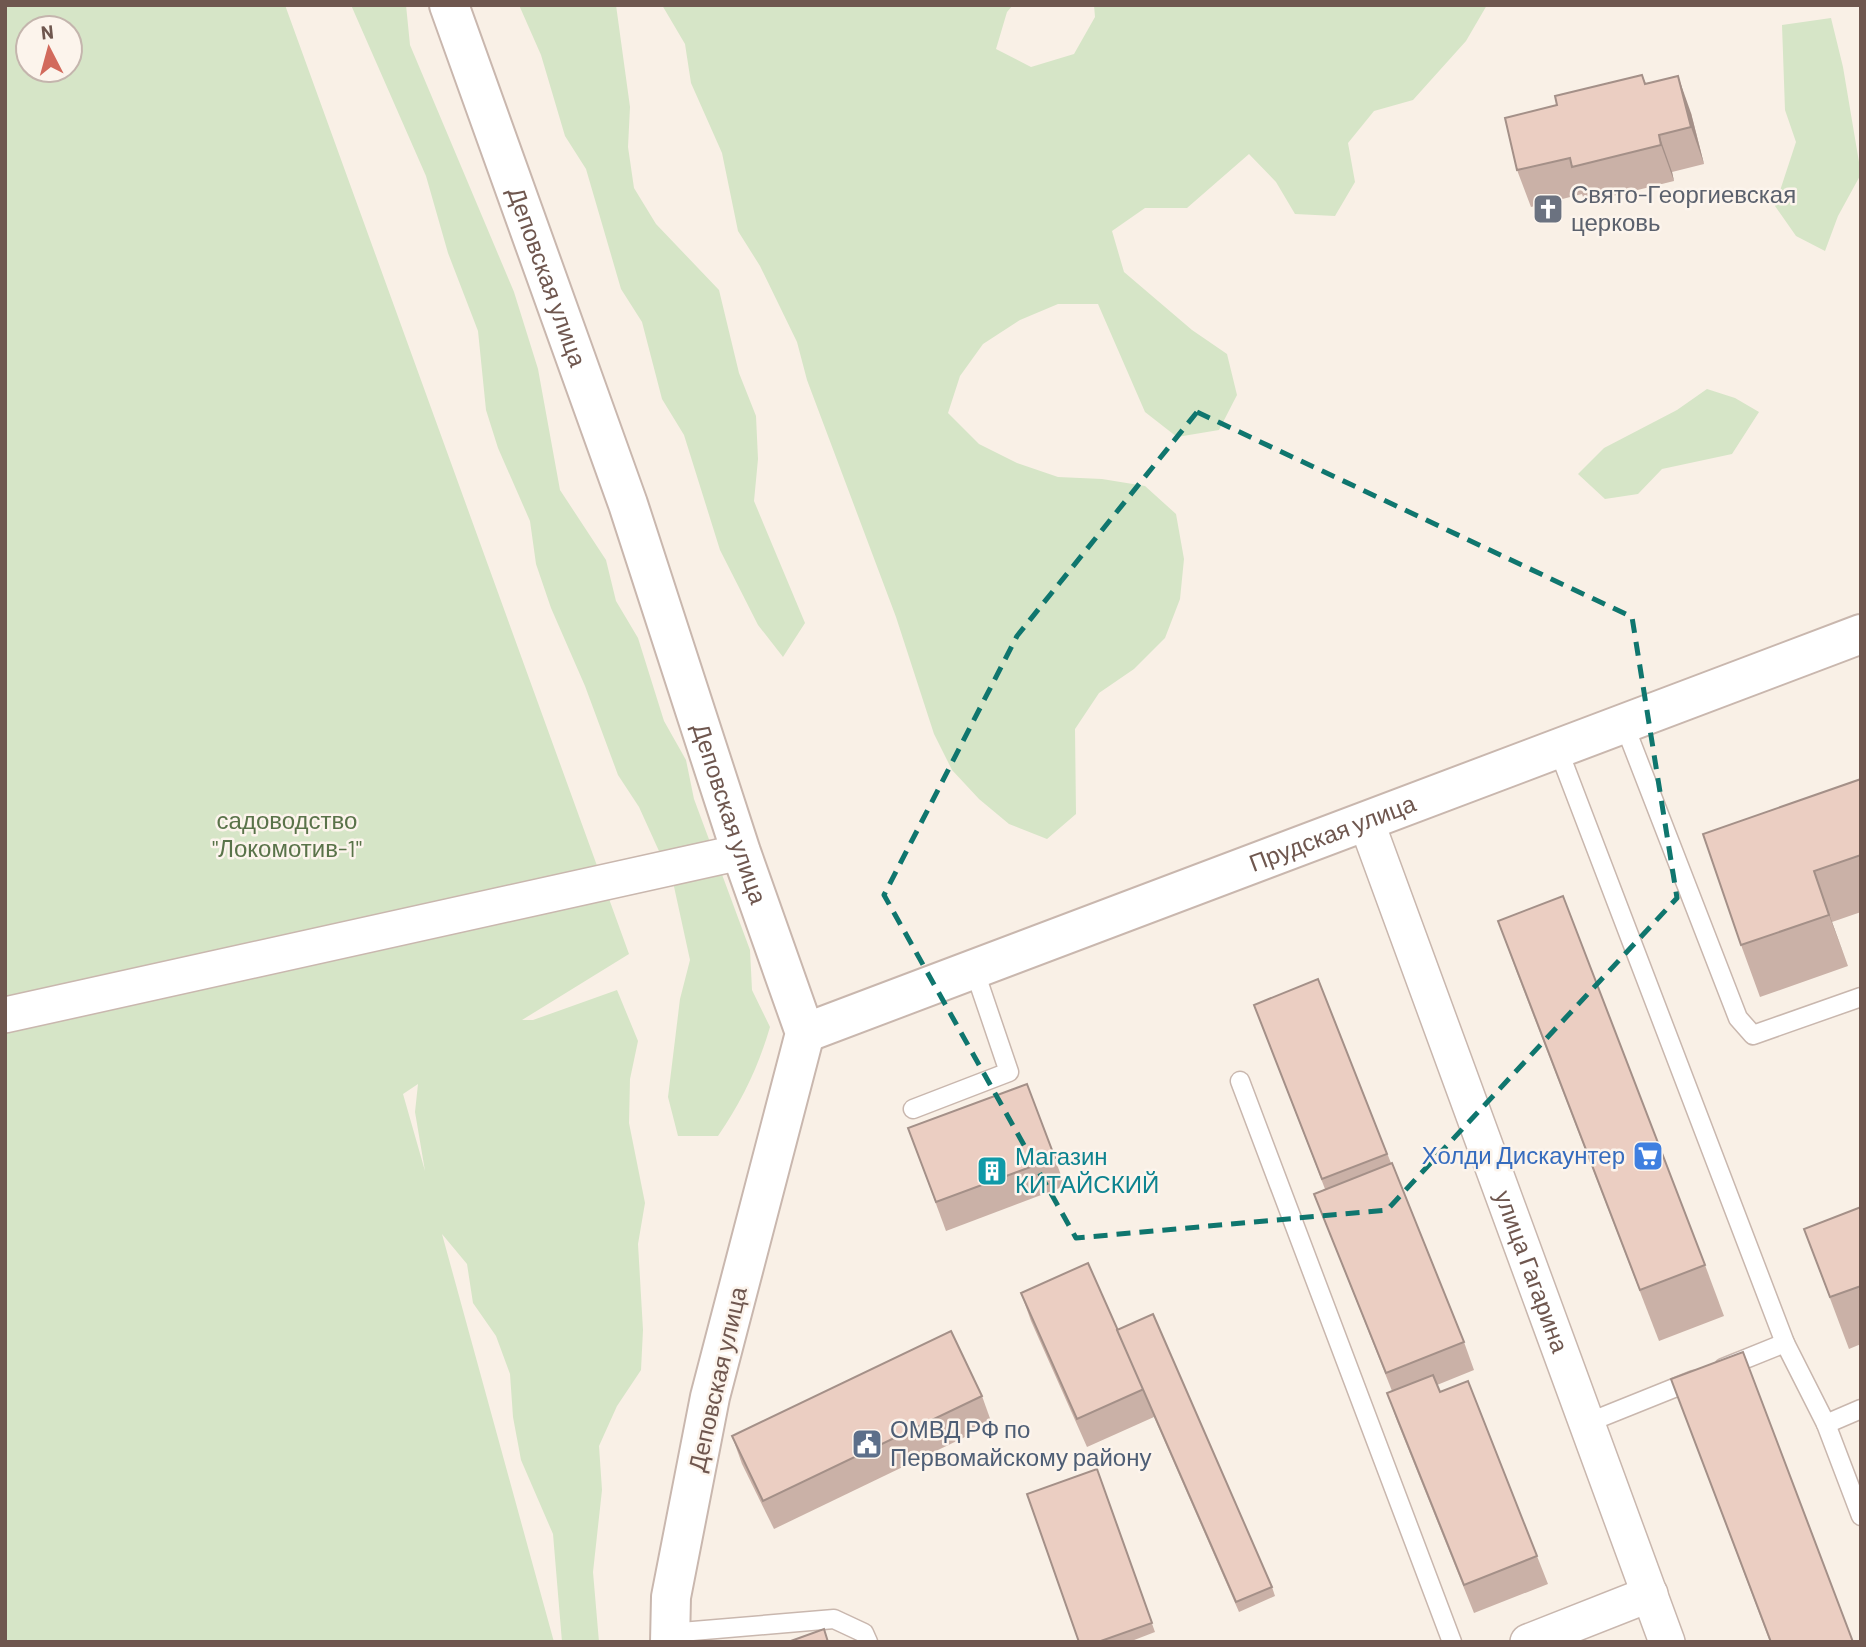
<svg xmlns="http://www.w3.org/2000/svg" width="1866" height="1647" viewBox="0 0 1866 1647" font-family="Barlow,sans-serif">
	<rect width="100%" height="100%" fill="#f9f0e6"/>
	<g fill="#d6e5c7" fill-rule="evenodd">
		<path d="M 5,5 L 285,5 L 629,954 L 522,1020 L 533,1020 L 617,990 L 638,1041 L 630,1079 L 629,1123 L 645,1203 L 638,1244 L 643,1330 L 641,1370 L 617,1406 L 599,1446 L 602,1490 L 593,1572 L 599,1642 L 562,1642 L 553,1534 L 521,1460 L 513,1417 L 510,1374 L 496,1336 L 473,1303 L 467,1264 L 442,1234 L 554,1642 L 5,1642 ZM 28,28 L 70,28 L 70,70 L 28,70 ZM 418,1084 L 415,1112 L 425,1171 L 403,1094 Z"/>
		<path d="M 351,5 L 406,5 L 410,45 L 514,292 L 538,369 L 560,490 L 606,560 L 616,601 L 638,638 L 664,721 L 686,760 L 694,799 L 750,950 L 752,990 L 770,1027 C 758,1068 742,1101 718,1136 L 678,1136 L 668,1097 L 680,999 L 690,960 L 673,882 L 639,807 L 618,775 L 585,686 L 551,608 L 536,564 L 530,521 L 498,448 L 486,410 L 478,331 L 448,253 L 426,176 Z"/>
		<polygon points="519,5 616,5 630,107 628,147 634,188 656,224 719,290 739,373 756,416 758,459 754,501 805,623 783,657 758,625 720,550 684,435 662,399 642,322 621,289 586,169 565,136 541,55"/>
		<polygon points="662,5 1013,5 1007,12 996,49 1031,67 1074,54 1095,17 1094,5 1487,5 1466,41 1413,100 1374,111 1348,143 1355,182 1335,216 1295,214 1276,182 1249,154 1187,208 1145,208 1112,231 1124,272 1192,330 1227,354 1237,395 1219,430 1177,437 1145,412 1098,304 1058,304 1020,320 983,344 960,376 948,413 979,444 1017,463 1058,477 1102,479 1145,486 1176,514 1184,559 1180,599 1165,638 1134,669 1099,693 1075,729 1076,814 1047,839 1009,824 979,799 952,770 934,734 896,617 807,380 797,342 760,266 738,231 722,153 691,83 685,44"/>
		<polygon points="1831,18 1843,67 1861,174 1838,216 1825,251 1796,236 1775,206 1796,142 1785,110 1782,25"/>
		<polygon points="1707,389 1735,398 1759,412 1732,454 1662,469 1638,494 1605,499 1578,474 1604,448 1677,410"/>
	</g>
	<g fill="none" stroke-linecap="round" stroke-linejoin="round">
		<g stroke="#c9b7ae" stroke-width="21">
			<g id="service">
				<polyline points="1624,724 1738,1018 1753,1035 1861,997"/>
				<polyline points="1558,749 1785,1343 1826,1424 1861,1516"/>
				<polyline points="1240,1081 1452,1642"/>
				<polyline points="913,1109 1009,1072 974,969"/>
				<polyline points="1723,1368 1785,1343"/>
				<polyline points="1587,1423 1694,1380"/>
				<polyline points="1826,1424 1861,1409"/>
				<polyline points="669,1633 834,1619 864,1633 868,1642"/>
			</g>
		</g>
		<g stroke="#c9b7ae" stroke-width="38">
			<g id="minor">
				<path id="s1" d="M 1366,821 L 1667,1642"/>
				<polyline points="5,1015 741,852"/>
				<polyline points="1528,1642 1650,1594"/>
			</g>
		</g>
		<g stroke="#c9b7ae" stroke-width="42">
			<g id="tertiary">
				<path id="s2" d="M 449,5 L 628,504 L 741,852 L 805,1033 L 710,1397 L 671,1597 L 670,1642"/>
				<path id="s3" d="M 805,1033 L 1861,634"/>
			</g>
		</g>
		<use href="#service" stroke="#fff" stroke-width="18"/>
		<use href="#minor" stroke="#fff" stroke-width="35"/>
		<use href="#tertiary" stroke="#fff" stroke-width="38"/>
	</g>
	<g fill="#cab1a7">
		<polygon points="1642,75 1646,84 1691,113 1704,164 1672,172 1674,181 1585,203 1582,194 1531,207 1517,170 1557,105"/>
		<polygon points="1861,779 1861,912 1832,922 1848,966 1760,997 1741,945"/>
		<polygon points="1498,921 1705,1265 1724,1316 1659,1341 1517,973"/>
		<polygon points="1318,979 1391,1163 1464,1342 1474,1370 1437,1385 1440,1392 1537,1556 1548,1584 1474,1613 1397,1421 1387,1393 1392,1391 1314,1194 1325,1189 1254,1005"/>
		<polygon points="1027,1084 1065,1186 946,1231 908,1128"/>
		<polygon points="1861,1207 1861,1344 1849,1349 1804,1229"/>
		<polygon points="1021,1293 1117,1330 1272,1587 1275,1596 1239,1612 1154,1417 1087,1447 1031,1321"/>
		<polygon points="1671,1379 1853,1642 1770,1642"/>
		<polygon points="982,1396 992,1424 774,1529 742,1464 732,1436"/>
		<polygon points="1097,1469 1155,1632 1129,1642 1079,1642"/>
	</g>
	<g fill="#a49088">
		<polygon points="1678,76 1691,113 1704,164 1691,127"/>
		<polygon points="1659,135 1672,172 1674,181 1661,145"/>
		<polygon points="1814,871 1832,922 1848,966 1829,915"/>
	</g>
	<g fill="#ebcec2" stroke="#a49088" stroke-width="2">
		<polygon points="1642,75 1645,84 1678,76 1691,127 1659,135 1661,145 1572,167 1570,158 1517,170 1505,118 1557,105 1555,96"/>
		<polygon points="1861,779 1861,855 1814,871 1829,915 1741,945 1703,834"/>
		<polygon points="1563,896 1705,1265 1640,1290 1498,921"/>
		<polygon points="1318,979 1387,1154 1322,1179 1254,1005"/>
		<polygon points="1027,1084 1055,1158 936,1202 908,1128"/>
		<polygon points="1392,1163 1464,1342 1386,1373 1314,1194"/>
		<polygon points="1861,1207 1861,1286 1830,1297 1804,1229"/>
		<polygon points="1088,1263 1144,1389 1077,1419 1021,1293"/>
		<polygon points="1153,1314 1272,1587 1236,1602 1117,1330"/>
		<polygon points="951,1331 982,1396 763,1501 732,1436"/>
		<polygon points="1743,1352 1853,1642 1771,1642 1671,1379"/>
		<polygon points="1433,1375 1440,1392 1468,1381 1537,1556 1464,1585 1387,1393"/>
		<polygon points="1097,1469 1152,1623 1098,1642 1079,1642 1027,1494"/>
		<polygon points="824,1629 828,1642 788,1642"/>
	</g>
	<path fill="none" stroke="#0f766e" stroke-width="5" stroke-dasharray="14 9" stroke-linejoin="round" d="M 1197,412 L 1632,617 L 1677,898 L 1387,1210 L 1076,1238 L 884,895 L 1017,636 Z"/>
	<defs>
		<g id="church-square" transform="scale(1.575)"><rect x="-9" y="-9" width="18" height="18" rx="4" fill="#6b7280" stroke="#fcf4ec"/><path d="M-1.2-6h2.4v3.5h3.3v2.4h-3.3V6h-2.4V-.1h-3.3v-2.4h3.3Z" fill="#fff"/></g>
		<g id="supermarket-square" transform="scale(1.575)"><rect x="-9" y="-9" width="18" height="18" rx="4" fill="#3f7fe0" stroke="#fcf4ec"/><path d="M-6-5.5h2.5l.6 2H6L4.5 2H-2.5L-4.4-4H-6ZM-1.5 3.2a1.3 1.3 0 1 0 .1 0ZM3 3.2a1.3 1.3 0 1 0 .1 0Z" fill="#fff"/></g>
		<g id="building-square" transform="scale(1.575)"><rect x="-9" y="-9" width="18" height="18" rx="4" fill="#0f9aa8" stroke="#fcf4ec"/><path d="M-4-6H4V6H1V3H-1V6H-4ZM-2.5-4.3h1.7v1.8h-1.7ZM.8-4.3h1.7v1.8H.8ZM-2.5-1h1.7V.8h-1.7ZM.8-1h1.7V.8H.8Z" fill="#fff"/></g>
		<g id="civic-square" transform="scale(1.575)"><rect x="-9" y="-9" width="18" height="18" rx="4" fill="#5c6f8a" stroke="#fcf4ec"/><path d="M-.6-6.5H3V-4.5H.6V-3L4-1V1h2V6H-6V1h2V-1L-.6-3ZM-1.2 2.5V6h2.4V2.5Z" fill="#fff"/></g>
	</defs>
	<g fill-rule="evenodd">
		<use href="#church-square" x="1548" y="209"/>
		<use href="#supermarket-square" x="1648" y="1156"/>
		<use href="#building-square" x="992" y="1171"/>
		<use href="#civic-square" x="867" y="1444"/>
	</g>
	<g text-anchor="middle" stroke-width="5" stroke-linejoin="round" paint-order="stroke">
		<g font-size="24" fill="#5b616d" stroke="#fcf4ec" text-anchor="start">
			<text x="1571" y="203">Свято-Георгиевская<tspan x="1571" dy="28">церковь</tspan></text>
		</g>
		<g font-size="24" fill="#6f574f" stroke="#fcf4ec">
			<text dy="8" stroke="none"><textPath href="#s2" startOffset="289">Деповская улица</textPath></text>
			<text dy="8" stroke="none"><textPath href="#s2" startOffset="856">Деповская улица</textPath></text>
			<text dy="8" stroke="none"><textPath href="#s3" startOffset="564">Прудская улица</textPath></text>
			<text dy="8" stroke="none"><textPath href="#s1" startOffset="480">улица Гагарина</textPath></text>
			<text transform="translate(718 1379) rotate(-77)" y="8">Деповская улица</text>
		</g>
		<g font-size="24" fill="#597349" stroke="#fcf4ec">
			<text x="287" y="829">садоводство<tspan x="287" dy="28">"Локомотив-1"</tspan></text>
		</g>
		<g font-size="24" fill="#366cbe" stroke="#fcf4ec" text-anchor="end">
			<text x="1625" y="1164">Холди Дискаунтер</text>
		</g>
		<g font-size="24" fill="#0d838f" stroke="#fcf4ec" text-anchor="start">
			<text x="1015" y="1165">Магазин<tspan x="1015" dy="28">КИТАЙСКИЙ</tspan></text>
		</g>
		<g font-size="24" fill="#4e5e75" stroke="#fcf4ec" text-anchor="start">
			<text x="890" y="1438">ОМВД РФ по<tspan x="890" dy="28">Первомайскому району</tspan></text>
		</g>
	</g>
	<rect width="1866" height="1647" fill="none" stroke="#6f574f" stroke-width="14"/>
	<g transform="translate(49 49) rotate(354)"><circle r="33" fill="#fcf4ec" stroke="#c4b5ad" stroke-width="2"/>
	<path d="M0-5L12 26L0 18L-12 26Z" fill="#d26a5c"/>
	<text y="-10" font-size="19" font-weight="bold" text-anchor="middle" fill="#6f574f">N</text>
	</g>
</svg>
